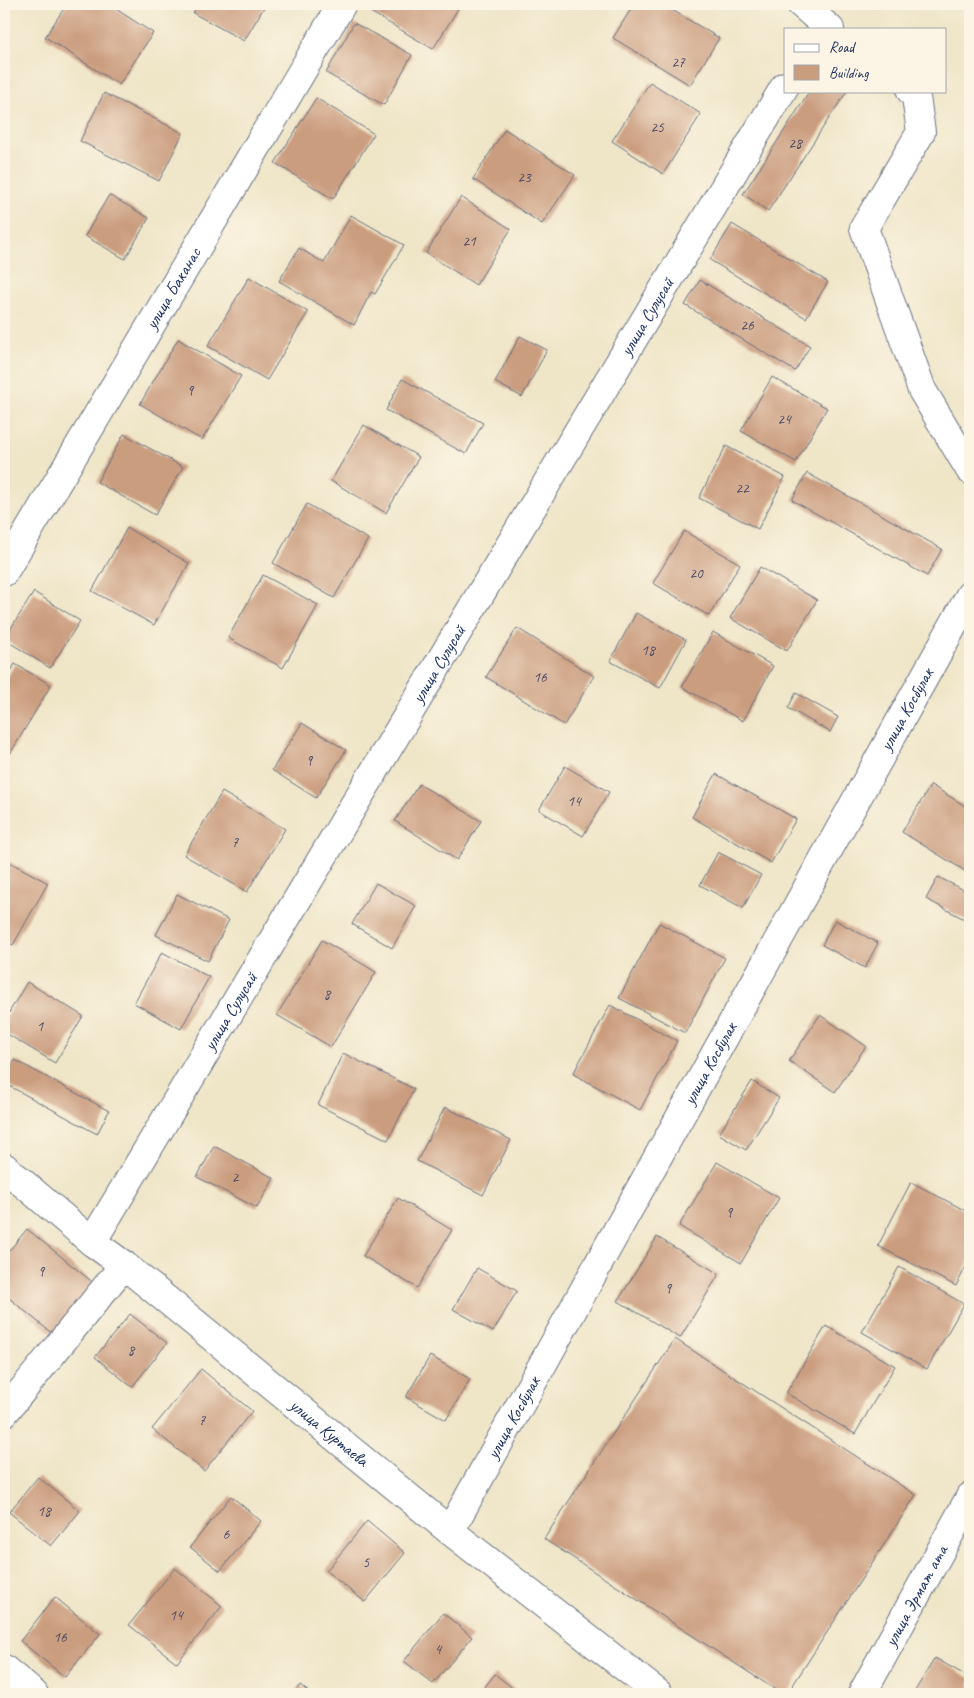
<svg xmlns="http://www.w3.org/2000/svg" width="974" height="1698" viewBox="0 0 974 1698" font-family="Caveat,sans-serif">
	<rect width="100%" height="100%" fill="#fcf5e5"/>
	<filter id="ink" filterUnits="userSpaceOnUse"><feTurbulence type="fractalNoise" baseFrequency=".02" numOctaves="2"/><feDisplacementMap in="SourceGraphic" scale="10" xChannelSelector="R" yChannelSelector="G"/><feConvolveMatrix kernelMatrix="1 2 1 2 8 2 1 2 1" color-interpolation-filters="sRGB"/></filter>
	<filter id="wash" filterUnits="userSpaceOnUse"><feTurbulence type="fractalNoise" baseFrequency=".0096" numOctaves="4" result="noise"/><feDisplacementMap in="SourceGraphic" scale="20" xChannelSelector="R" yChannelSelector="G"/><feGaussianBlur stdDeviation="1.12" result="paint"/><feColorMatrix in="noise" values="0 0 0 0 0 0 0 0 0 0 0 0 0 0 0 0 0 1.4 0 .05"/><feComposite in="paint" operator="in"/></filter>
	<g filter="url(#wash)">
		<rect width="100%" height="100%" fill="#efe5c7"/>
		<g id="blocks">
			<g fill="#cb9d7f">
				<polygon points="67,4 108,4 153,33 119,85 45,37"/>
				<polygon points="198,4 266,4 244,41 193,13"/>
				<polygon points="357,4 461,4 433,49"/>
				<polygon points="634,4 662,4 719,38 690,85 613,38"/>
				<polygon points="354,23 412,55 384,105 326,73"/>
				<polygon points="650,82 701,114 663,174 612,141"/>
				<polygon points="810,91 847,91 768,211 743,194"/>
				<polygon points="104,93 183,133 159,181 80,141"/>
				<polygon points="316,98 374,134 333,199 275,163"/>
				<polygon points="505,129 575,175 542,224 473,179"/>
				<polygon points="109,195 149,218 125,259 85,236"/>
				<polygon points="461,197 511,229 476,285 426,253"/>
				<polygon points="351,215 404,245 375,294 371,292 354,325 279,281 299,248 324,263"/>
				<polygon points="732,224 828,282 806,318 710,260"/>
				<polygon points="249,277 308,312 267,380 208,346"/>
				<polygon points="700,280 810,346 795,371 685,305"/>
				<polygon points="520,336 547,350 522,397 495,382"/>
				<polygon points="178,339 241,376 202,440 140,404"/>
				<polygon points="772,377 827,408 796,462 741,431"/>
				<polygon points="402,379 483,423 466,454 386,410"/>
				<polygon points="364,425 419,457 386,513 331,481"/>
				<polygon points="124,434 183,467 155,515 97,482"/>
				<polygon points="726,446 785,477 758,529 699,498"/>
				<polygon points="807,473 942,549 927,576 792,500"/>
				<polygon points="307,504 368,539 334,598 273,563"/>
				<polygon points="127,528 189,563 154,625 92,591"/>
				<polygon points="684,531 740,564 709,616 653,583"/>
				<polygon points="760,567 817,600 787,651 730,618"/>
				<polygon points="263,575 318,605 283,668 228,638"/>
				<polygon points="34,592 80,621 50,668 4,639"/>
				<polygon points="636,613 686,640 660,688 610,661"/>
				<polygon points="517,628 594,676 564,725 486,677"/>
				<polygon points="713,632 773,666 743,721 682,687"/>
				<polygon points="15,664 51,685 10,754 4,750 4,683"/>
				<polygon points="796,693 838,717 830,732 788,708"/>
				<polygon points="302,723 346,750 316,798 272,770"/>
				<polygon points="565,766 609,792 583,836 539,810"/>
				<polygon points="716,774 796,819 771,863 692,817"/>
				<polygon points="419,784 481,821 457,860 395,821"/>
				<polygon points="931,785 970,809 970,874 902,832"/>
				<polygon points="222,792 285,829 247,892 184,855"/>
				<polygon points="718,852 761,875 743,908 700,885"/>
				<polygon points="4,859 48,883 13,945 4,940"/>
				<polygon points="938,877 970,893 970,922 926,899"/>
				<polygon points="376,883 416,906 392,948 352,924"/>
				<polygon points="177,894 229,920 208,961 156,935"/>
				<polygon points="835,920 878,943 865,968 822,945"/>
				<polygon points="659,923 725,958 685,1033 619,998"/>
				<polygon points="322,940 376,972 331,1047 277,1015"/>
				<polygon points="162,952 209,977 181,1029 134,1003"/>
				<polygon points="27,982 83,1016 55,1063 4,1032 4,1021"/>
				<polygon points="610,1005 677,1041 640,1110 573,1074"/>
				<polygon points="820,1015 866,1046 835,1092 789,1061"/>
				<polygon points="343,1053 414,1089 388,1140 318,1105"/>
				<polygon points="15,1060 109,1111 97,1134 4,1083 4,1080"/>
				<polygon points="752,1081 779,1098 746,1150 719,1134"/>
				<polygon points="445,1107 511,1140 483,1195 417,1161"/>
				<polygon points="214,1146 274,1178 257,1208 197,1177"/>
				<polygon points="717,1162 779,1198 741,1263 679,1226"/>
				<polygon points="911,1182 970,1213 970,1259 956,1286 878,1246"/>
				<polygon points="398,1198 452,1230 417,1288 363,1256"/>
				<polygon points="27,1229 95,1284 54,1335 4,1294 4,1257"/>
				<polygon points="657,1237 719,1274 680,1338 618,1301"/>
				<polygon points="899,1267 964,1304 927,1369 862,1332"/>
				<polygon points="477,1268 517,1291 493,1332 453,1309"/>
				<polygon points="130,1314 167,1343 132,1387 95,1357"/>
				<polygon points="826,1326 895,1366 855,1434 786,1393"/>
				<polygon points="675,1339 916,1495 787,1694 782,1694 544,1539"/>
				<polygon points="430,1356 470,1379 446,1420 406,1397"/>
				<polygon points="201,1369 252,1411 204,1471 152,1429"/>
				<polygon points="38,1477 80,1511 51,1546 9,1512"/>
				<polygon points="231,1496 261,1521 220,1571 190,1547"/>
				<polygon points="367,1521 405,1553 365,1602 326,1571"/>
				<polygon points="175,1568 222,1606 177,1663 129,1625"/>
				<polygon points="55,1597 100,1634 65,1677 20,1641"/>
				<polygon points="443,1613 472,1637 433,1684 404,1661"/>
				<polygon points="935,1658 970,1678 970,1694 913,1694"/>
				<polygon points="495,1674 520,1694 479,1694"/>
				<polygon points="300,1685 311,1694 293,1694"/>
			</g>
		</g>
	</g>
	<g filter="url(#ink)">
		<use href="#blocks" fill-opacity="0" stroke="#656f83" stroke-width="1"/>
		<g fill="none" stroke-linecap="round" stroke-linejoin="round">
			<g stroke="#656f83" stroke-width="30">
				<g id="minor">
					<polyline points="801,4 830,29"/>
					<polyline points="911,91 916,97 921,132 864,228 922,390 970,470"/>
					<path id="s1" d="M 4,572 L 342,4"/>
					<path id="s2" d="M 4,1167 L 92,1242 L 124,1265 L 450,1531 L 659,1694"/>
					<path id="s3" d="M 92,1242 L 785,86"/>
					<polyline points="4,1413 124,1265"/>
					<path id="s4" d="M 450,1531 L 970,595"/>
					<polyline points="4,1669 34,1694"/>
					<path id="s5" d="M 862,1694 L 970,1497"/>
				</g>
			</g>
			<use href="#minor" stroke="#fff" stroke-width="28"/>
		</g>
	</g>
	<g text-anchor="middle" stroke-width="4" stroke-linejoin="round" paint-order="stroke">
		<g font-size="15" fill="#474a66">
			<text x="678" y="67">27</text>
			<text x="657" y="132">25</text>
			<text x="795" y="148">28</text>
			<text x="524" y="182">23</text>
			<text x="469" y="246">21</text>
			<text x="747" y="330">26</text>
			<text x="190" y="395">9</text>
			<text x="784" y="424">24</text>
			<text x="742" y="493">22</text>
			<text x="696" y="578">20</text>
			<text x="648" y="655">18</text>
			<text x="540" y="682">16</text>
			<text x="309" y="765">9</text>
			<text x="574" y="806">14</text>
			<text x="235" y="847">7</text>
			<text x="327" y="999">8</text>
			<text x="40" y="1031">1</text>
			<text x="235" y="1182">2</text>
			<text x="729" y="1217">9</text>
			<text x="41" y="1276">9</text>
			<text x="668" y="1293">9</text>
			<text x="131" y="1355">8</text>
			<text x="202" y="1425">7</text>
			<text x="44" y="1516">18</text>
			<text x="226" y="1539">6</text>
			<text x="366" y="1567">5</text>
			<text x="176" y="1620">14</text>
			<text x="60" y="1642">16</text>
			<text x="438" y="1654">4</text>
		</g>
		<g font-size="18" fill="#1b2f5e" stroke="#fcf5e5">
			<text dy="6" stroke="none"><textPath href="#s1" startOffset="330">улица Баканас</textPath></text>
			<text dy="6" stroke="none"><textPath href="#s3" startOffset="1079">улица Сулусай</textPath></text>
			<text dy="6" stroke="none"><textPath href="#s3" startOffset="674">улица Сулусай</textPath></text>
			<text dy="6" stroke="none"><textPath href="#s4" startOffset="940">улица Косбулак</textPath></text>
			<text dy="6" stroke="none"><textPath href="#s3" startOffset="269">улица Сулусай</textPath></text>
			<text dy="6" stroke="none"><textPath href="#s4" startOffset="535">улица Косбулак</textPath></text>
			<text dy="6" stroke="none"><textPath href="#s4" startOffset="130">улица Косбулак</textPath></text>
			<text dy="6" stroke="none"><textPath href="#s2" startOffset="420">улица Куртаева</textPath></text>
			<text dy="6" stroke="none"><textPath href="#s5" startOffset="112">улица Эрмат ата</textPath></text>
		</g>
	</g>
	<rect width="974" height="1698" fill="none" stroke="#fcf5e5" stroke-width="20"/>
	<rect x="784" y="28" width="162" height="65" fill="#fcf5e5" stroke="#a2a6af"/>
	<rect x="794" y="44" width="25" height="8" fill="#ffffff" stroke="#a2a6af"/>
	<text x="829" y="52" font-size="15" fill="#1b2f5e">Road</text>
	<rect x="794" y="65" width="25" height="15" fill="#cb9d7f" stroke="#a2a6af"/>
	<text x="829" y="78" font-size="15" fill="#1b2f5e">Building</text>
</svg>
